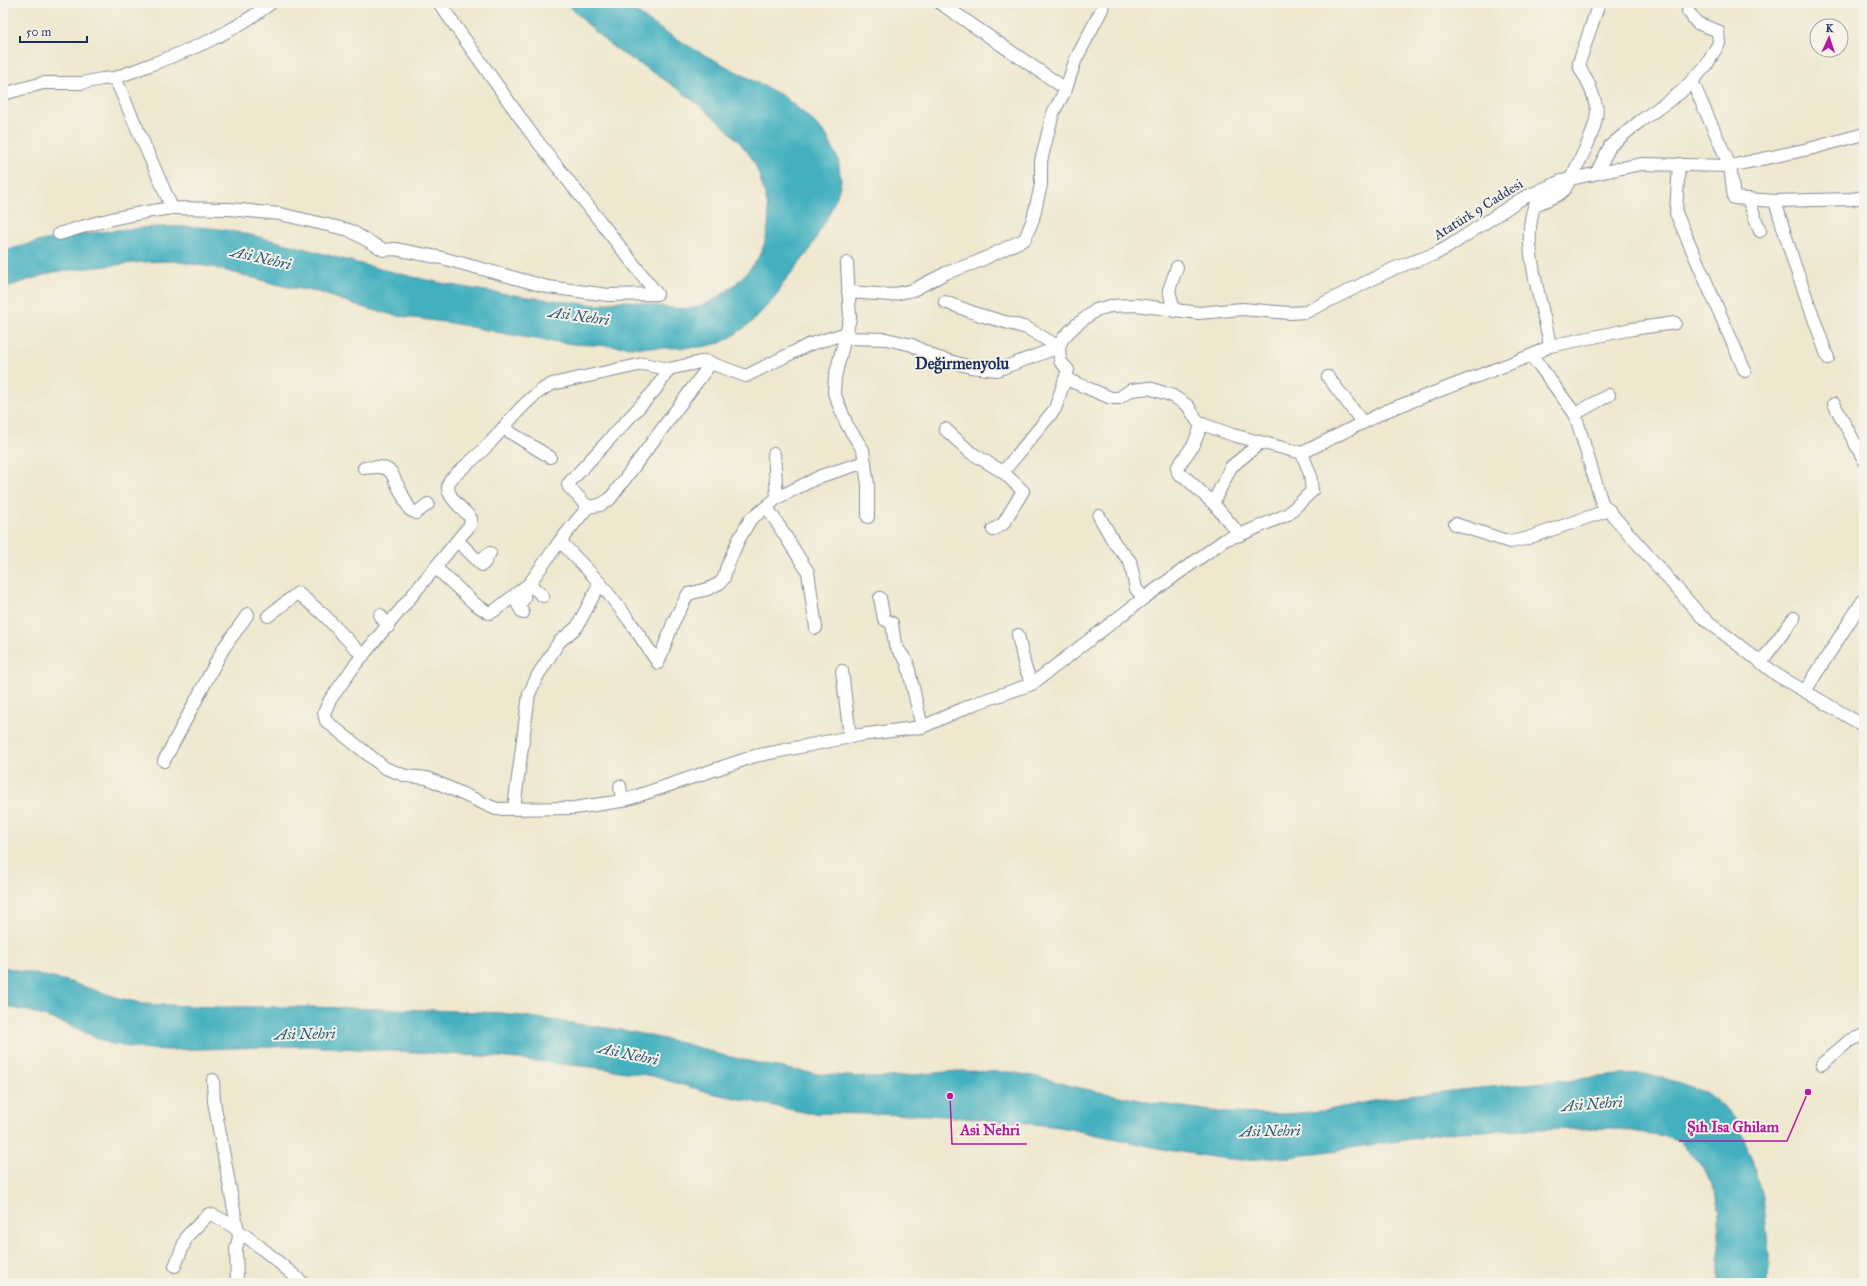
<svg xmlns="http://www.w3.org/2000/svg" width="1867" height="1286" viewBox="0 0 1867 1286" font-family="'IM FELL Great Primer',serif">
	<rect width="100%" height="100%" fill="#f7f3e8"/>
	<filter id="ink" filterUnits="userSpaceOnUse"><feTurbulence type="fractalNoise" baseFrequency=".025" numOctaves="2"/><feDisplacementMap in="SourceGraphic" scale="8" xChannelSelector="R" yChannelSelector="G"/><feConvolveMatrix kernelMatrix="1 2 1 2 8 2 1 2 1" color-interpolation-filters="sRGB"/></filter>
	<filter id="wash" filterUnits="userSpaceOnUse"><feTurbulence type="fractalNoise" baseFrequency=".012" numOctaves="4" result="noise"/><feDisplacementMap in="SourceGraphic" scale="16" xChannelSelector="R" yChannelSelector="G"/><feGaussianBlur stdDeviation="0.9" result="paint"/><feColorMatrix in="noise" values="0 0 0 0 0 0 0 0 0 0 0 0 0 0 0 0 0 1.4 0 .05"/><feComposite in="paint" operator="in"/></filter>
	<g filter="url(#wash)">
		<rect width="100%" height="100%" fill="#efe7ce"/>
		<g fill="#42b0bf" stroke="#2e708e">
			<path d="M 567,3 L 623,3 L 663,31 L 699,52 L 783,96 L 813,121 L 827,136 L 838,159 L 841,181 L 837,196 L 829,214 L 807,254 L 783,283 L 777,295 L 752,322 L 733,336 L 720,343 L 702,347 L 668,348 L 634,347 L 573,344 L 522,337 L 451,323 L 398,316 L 368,309 L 318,292 L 287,287 L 212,267 L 173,261 L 142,262 L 54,272 L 3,288 L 3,252 C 35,240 67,236 101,232 C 144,227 188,223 231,231 C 288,242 344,261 401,274 C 465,290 531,298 596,305 C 605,305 614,301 622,301 C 647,301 673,313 697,307 C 719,302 749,274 759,256 C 770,235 771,213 764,192 C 761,181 758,170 753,160 C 732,127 684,92 651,71 C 637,62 621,54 608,43 C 594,31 580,17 567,3 Z"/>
			<polygon points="3,967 67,981 119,998 144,1004 213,1007 305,1007 431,1010 502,1013 628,1031 687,1044 722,1055 766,1065 817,1074 879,1078 957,1071 1010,1072 1039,1077 1071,1086 1153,1103 1226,1113 1287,1114 1323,1111 1384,1099 1459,1090 1621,1075 1649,1074 1677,1082 1705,1092 1726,1108 1737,1121 1755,1168 1763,1197 1769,1255 1768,1283 1719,1283 1719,1214 1715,1191 1704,1168 1693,1155 1680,1142 1658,1135 1613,1128 1457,1132 1291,1157 1242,1160 1220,1158 1167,1150 1060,1127 1025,1123 930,1115 808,1113 711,1093 652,1076 599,1068 498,1057 304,1046 167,1050 135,1048 108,1043 67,1024 28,1011 3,1006"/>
		</g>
	</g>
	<g filter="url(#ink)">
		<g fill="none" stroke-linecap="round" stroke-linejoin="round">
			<g stroke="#858b96" stroke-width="14">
				<g id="minor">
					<polyline points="940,3 1066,89"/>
					<polyline points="115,78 172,208 229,209 280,214 349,230 384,250 395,249 442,258 548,287 608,295 657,294 531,133 439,3"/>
					<polyline points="1692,81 1730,166 1734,198 1775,201 1852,199 1864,197"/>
					<path d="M 3,94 L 43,83 L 82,83 L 102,79 L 115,78 C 172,56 221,42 271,3"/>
					<polyline points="1679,164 1676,213 1745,371"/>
					<polyline points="1597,172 1610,146 1639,122 1681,92 1706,66 1719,43 1718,31 1697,23 1688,11"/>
					<polyline points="1748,199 1760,231"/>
					<polyline points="1775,201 1794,263 1828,358"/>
					<path d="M 59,234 C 98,221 132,213 172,208"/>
					<polyline points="847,263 850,318 835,377 834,393 847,425 863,450 868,485 868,517"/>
					<polyline points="848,292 891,295 913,290 946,273 977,262 1025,239 1033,219 1041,185 1041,161 1053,113 1066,89 1075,61 1102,9 1103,3"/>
					<polyline points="945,302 980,315 1027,328 1059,347 1060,361 1068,370 1055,409 1003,472"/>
					<polyline points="1174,311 1169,290 1177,267"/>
					<path d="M 847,333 L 808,345 L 746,376 L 705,361 L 669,369 L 643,364 L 552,384 C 526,397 508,424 489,444 C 477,457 463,467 450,480 C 442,494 461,507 469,516 L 471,519 L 470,525 L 355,665 L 330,700 L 324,713 L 326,721 L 385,768 L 406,776 L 427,778 L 496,809 L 574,808 L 622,801 L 755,756 L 860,735 L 922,727 L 974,704 L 1032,684 L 1144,598 L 1226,539 L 1240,535 L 1288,514 L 1312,491 L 1310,474 L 1302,453"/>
					<polyline points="846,338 886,339 912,345 935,357 971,367 997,370 1059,347 1063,338 1076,325 1096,310 1110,306 1136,305 1199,313 1242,309 1290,313 1306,312 1395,268 1435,254 1448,247 1521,199 1561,181 1641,164 1730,166 1813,148 1864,134"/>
					<polyline points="1550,346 1632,329 1675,323"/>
					<polyline points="1530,356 1539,365 1575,414 1602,503 1701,616 1777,675 1864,726"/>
					<polyline points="1328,377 1363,423"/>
					<path d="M 1066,379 L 1111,398 L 1119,398 L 1131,390 L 1149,388 L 1173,396 L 1188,406 L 1198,422 L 1202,424 L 1233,435 L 1302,453 L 1386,411 L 1530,356 L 1550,346 C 1544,307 1519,242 1535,205 L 1558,195 L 1565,189 C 1574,171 1602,124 1596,105 C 1594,98 1591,89 1588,82 C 1584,73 1580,73 1579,63 L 1599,3"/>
					<polyline points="1834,404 1864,460"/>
					<polyline points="1575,414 1609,395"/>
					<polyline points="1202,424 1194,444 1177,468 1178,473 1186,478 1213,503 1231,467 1260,443"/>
					<polyline points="503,428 550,457"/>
					<polyline points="945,429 970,452 1003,472 1023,491 1003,524 993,530"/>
					<polyline points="774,454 777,498"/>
					<path d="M 364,468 C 375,467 383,465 391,472 L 410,510 L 416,513 L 428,504"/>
					<polyline points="1213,503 1240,535"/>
					<polyline points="588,507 569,487 568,484 655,390 669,369"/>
					<polyline points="767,507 808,572 816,628"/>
					<polyline points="1099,516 1115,544 1130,561 1136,589 1144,598"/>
					<polyline points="1455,524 1510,542 1525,539 1609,510"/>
					<polyline points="458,541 482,565 485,562 483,558 490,553"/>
					<polyline points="436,568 475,604 489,613 494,611 529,584 560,541 588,507 600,505 610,499 711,363"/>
					<polyline points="600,583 629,620 658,663 674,621 688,594 708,589 720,583 724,578 726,569 738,541 750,520 777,498 821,476 865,462"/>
					<polyline points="529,584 543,596"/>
					<polyline points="880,598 884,619 892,623 895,645 907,662 922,727"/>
					<polyline points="523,613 518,605 524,599 525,587"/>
					<polyline points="380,615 388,627"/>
					<polyline points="268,616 298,593 324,615 363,656"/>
					<polyline points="1018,635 1025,667 1032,684"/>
					<polyline points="1761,662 1794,618"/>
					<polyline points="842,671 850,737"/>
					<polyline points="1805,691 1864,599"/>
					<polyline points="164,761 223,649 248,614"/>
					<polyline points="620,786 622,801"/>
					<polyline points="514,808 529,694 538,675 559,642 577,627 600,583 560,541"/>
					<polyline points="1822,1064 1849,1041 1864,1035"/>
					<polyline points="213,1080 214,1102 239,1237 236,1249 237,1283"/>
					<path d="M 175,1266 L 187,1236 L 209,1214 C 229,1218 285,1268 303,1283"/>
				</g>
			</g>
			<use href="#minor" stroke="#fff" stroke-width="12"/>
		</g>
	</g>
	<g text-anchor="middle" stroke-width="4" stroke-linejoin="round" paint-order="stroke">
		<g font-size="14" fill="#1b2f5e" stroke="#f7f3e8">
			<text transform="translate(1478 209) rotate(-32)" y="5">Atatürk 9 Caddesi</text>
		</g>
		<g font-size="15" font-style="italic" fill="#27567b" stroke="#f7f3e8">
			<text transform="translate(261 258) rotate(13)" y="5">Asi Nehri</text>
			<text transform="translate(579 316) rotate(8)" y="5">Asi Nehri</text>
			<text transform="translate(305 1034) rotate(-1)" y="5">Asi Nehri</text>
			<text transform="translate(628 1054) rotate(12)" y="5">Asi Nehri</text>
			<text transform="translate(1592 1104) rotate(-4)" y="5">Asi Nehri</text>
			<text transform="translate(1270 1131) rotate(-1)" y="5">Asi Nehri</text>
		</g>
		<g font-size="16" font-weight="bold" fill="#1b2f5e" stroke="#f7f3e8">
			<text x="962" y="369">Değirmenyolu</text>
		</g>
	</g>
	<path fill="none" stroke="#b5179e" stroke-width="1.5" d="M1808 1092L1787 1141H1679M950 1096L952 1144H1027"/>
	<g fill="#b5179e" stroke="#f7f3e8" stroke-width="1.5">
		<circle cx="1808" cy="1092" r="4"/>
		<circle cx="950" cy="1096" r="4"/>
	</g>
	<g font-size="15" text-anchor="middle" font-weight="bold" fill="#b5179e" stroke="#f7f3e8" stroke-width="4" stroke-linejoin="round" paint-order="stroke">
		<text x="1733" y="1132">Şıh Isa Ghilam</text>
		<text x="990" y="1135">Asi Nehri</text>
	</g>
	<rect width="1867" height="1286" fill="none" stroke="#f7f3e8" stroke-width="16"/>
	<g transform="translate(1829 38) rotate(3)"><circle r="19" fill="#f7f3e8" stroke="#9fa5b1"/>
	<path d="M0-3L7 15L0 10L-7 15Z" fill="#b5179e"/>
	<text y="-6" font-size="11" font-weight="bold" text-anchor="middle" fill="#1b2f5e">K</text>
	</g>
	<path d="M20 36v6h67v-6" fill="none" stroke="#1b2f5e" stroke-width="2"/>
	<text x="26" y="36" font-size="12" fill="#1b2f5e" stroke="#f7f3e8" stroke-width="3" paint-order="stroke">50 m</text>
</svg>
